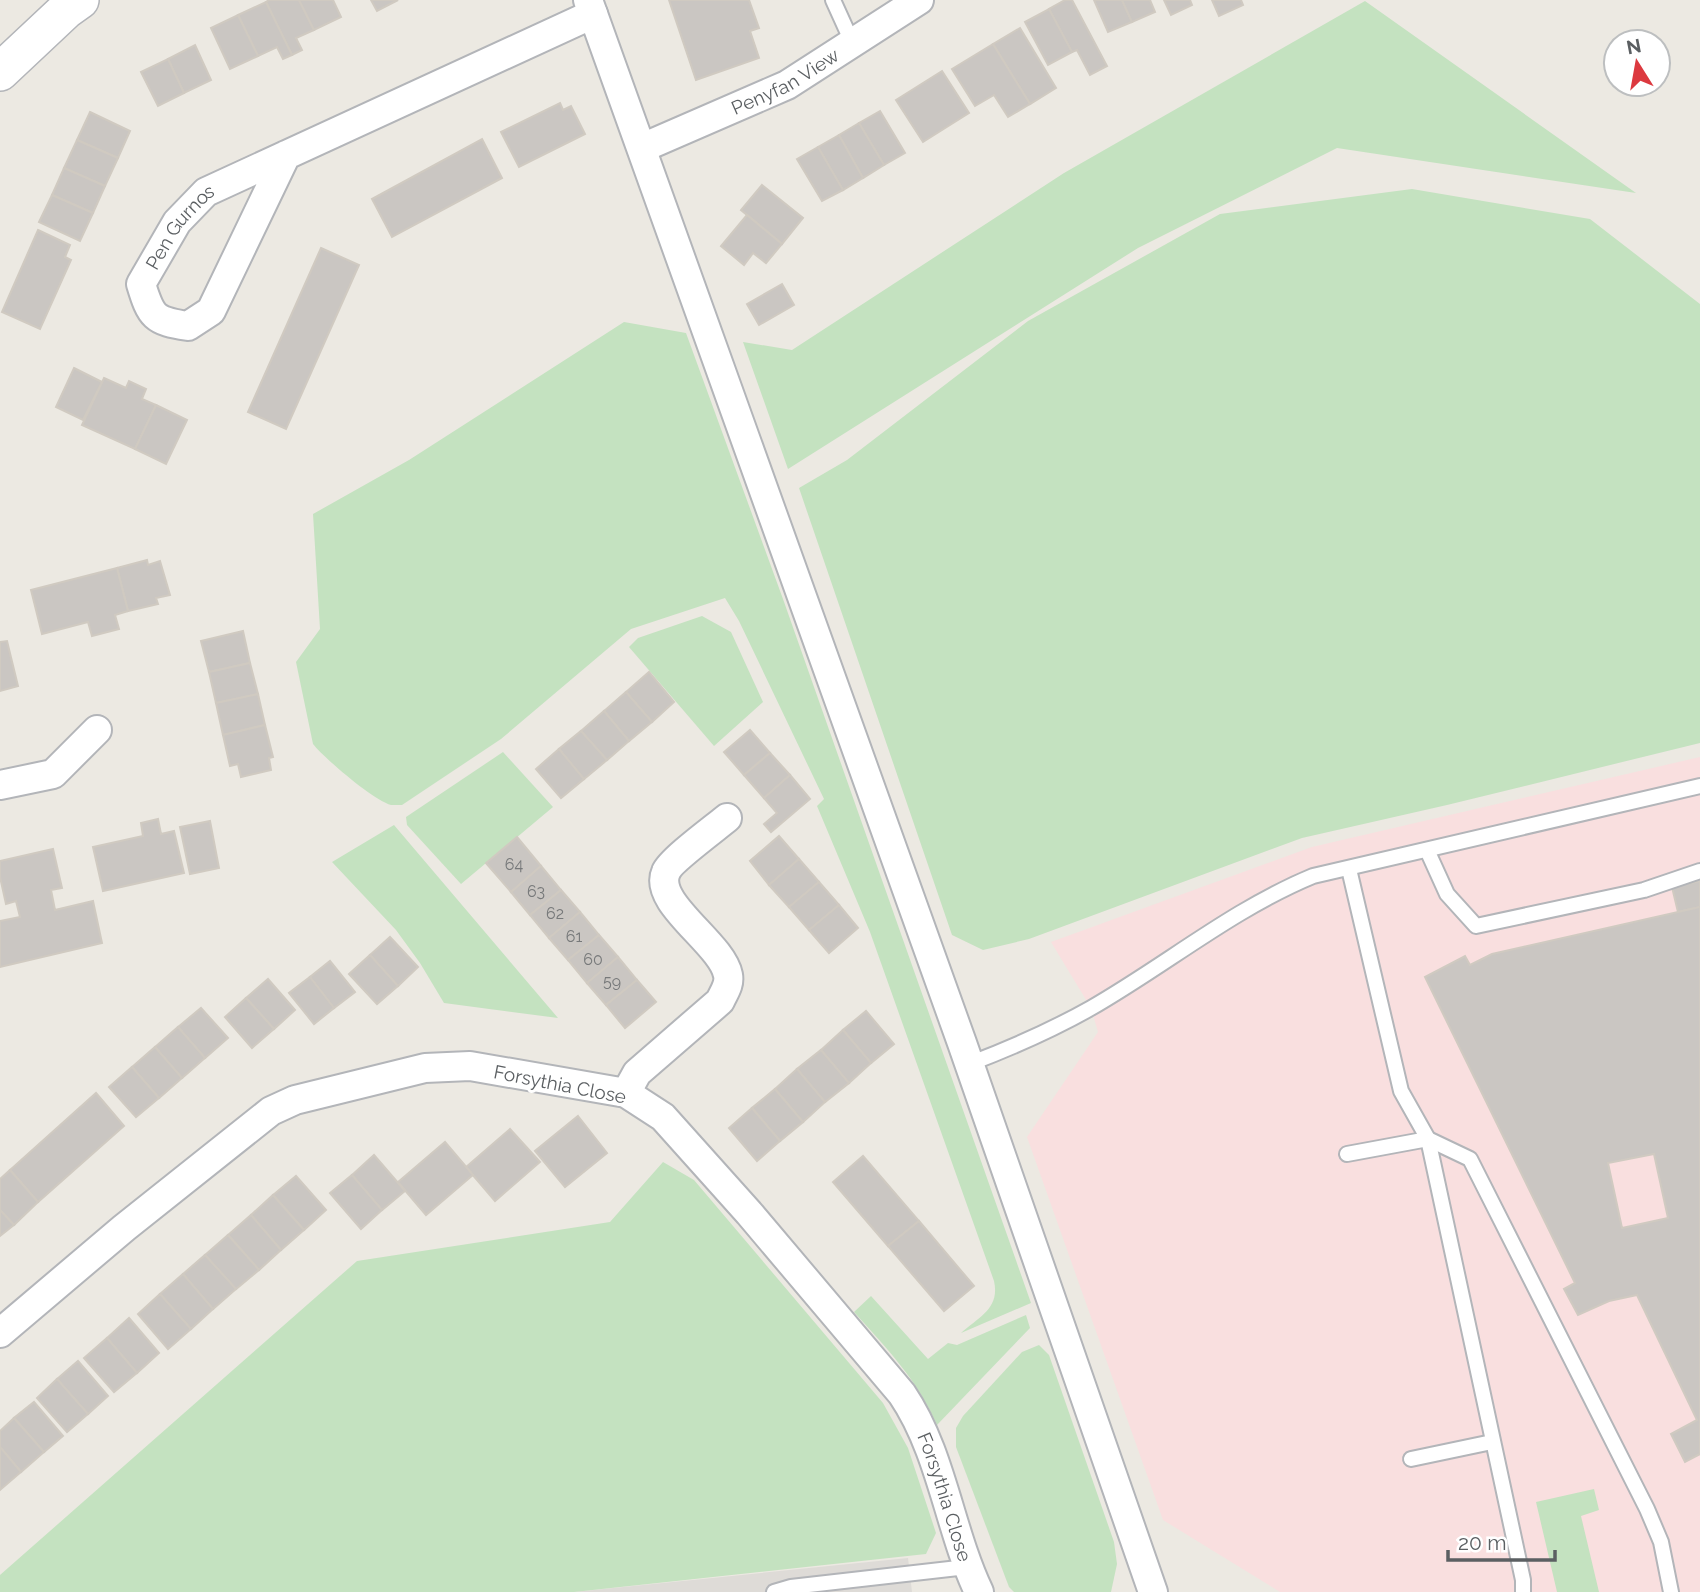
<svg xmlns="http://www.w3.org/2000/svg" width="1700" height="1592" viewBox="0 0 1700 1592" font-family="Raleway,sans-serif">
	<rect width="100%" height="100%" fill="#ece9e2"/>
	<polygon fill="#dedbd7" points="908,1558 912,1592 574,1592"/>
	<polygon fill="#f9dfdf" points="1700,757 1700,1592 1280,1592 1163,1520 1027,1137 1098,1032 1091,1008 1051,942 1312,847"/>
	<g fill="#c4e2c0">
		<polygon points="1365,1 1636,193 1337,148 1138,248 788,469 743,342 792,350 1064,173"/>
		<polygon points="1412,189 1590,219 1700,304 1700,743 1447,805 1302,838 1029,939 983,950 952,935 799,488 847,460 1028,321 1220,214"/>
		<path d="M 624,322 L 686,333 L 783,599 L 1031,1303 L 961,1333 C 980,1316 1000,1308 994,1281 L 870,932 L 817,806 L 824,799 L 739,621 L 725,598 L 631,629 L 501,739 L 402,805 C 400,805 392,805 391,805 C 373,800 324,758 313,744 L 296,662 L 320,629 L 313,514 L 409,460 Z"/>
		<polygon points="702,616 731,632 763,702 714,746 629,647 638,638"/>
		<polygon points="503,752 553,807 461,884 407,825 406,817"/>
		<polygon points="394,825 558,1018 444,1003 420,963 396,930 332,862"/>
		<polygon points="663,1162 694,1180 883,1403 908,1448 936,1533 926,1554 574,1592 0,1592 0,1575 357,1261 610,1222"/>
		<path d="M 871,1296 L 928,1359 L 948,1343 L 957,1345 L 1026,1315 L 1030,1328 L 937,1425 C 916,1378 888,1350 854,1312 Z"/>
		<polygon points="1039,1345 1049,1355 1114,1542 1117,1564 1111,1592 1014,1592 1009,1587 956,1447 956,1428 963,1416 1022,1352"/>
		<polygon points="1594,1489 1599,1510 1581,1516 1599,1592 1557,1592 1536,1502"/>
	</g>
	<g fill="#cac6c2" stroke="#d0cac1" stroke-width="2" fill-rule="evenodd">
		<polygon points="269,0 299,0 314,30 296,38 302,50 292,55 266,2"/>
		<polygon points="299,0 333,0 341,17 314,30"/>
		<polygon points="371,0 398,0 377,11"/>
		<polygon points="669,0 749,0 759,28 750,31 759,58 696,80"/>
		<polygon points="1065,0 1072,0 1107,66 1090,75 1077,50 1072,52 1049,9"/>
		<polygon points="1094,0 1122,0 1132,22 1108,32"/>
		<polygon points="1122,0 1150,0 1155,12 1132,22"/>
		<polygon points="1164,0 1190,0 1192,5 1171,15"/>
		<polygon points="1212,0 1241,0 1243,5 1219,16"/>
		<polygon points="266,2 292,55 283,59 277,47 258,56 238,15"/>
		<polygon points="1049,9 1072,52 1048,65 1025,22"/>
		<polygon points="238,15 258,56 230,69 211,28"/>
		<polygon points="1020,28 1056,88 1030,104 993,44"/>
		<polygon points="993,44 1030,104 1008,117 994,95 975,106 952,69"/>
		<polygon points="195,45 211,80 184,93 168,59"/>
		<polygon points="168,59 184,93 158,106 141,72"/>
		<polygon points="942,71 969,113 923,142 896,100"/>
		<polygon points="560,103 563,110 571,106 585,134 519,167 501,132"/>
		<polygon points="880,111 905,153 884,165 859,123"/>
		<polygon points="90,112 130,131 118,158 77,140"/>
		<polygon points="859,123 884,165 863,178 839,135"/>
		<polygon points="839,135 863,178 843,190 818,147"/>
		<polygon points="482,139 502,178 392,237 372,199"/>
		<polygon points="77,140 118,158 105,186 64,168"/>
		<polygon points="818,147 843,190 822,201 797,159"/>
		<polygon points="64,168 105,186 93,213 52,195"/>
		<polygon points="762,185 803,218 782,244 741,210"/>
		<polygon points="52,195 93,213 80,241 39,222"/>
		<polygon points="747,215 782,244 766,263 753,253 744,265 721,246"/>
		<polygon points="38,230 70,245 65,257 71,260 40,329 2,312"/>
		<polygon points="321,248 359,265 286,429 248,412"/>
		<polygon points="782,284 794,305 759,325 747,304"/>
		<polygon points="74,368 102,382 83,420 56,407"/>
		<polygon points="104,378 126,388 129,381 146,389 142,399 156,405 135,449 82,425"/>
		<polygon points="156,405 187,420 166,464 135,449"/>
		<polygon points="147,560 148,565 160,561 170,595 156,598 158,604 128,611 117,568"/>
		<polygon points="117,568 128,611 115,615 119,629 92,636 88,622 42,634 31,590"/>
		<polygon points="243,631 250,663 209,672 201,641"/>
		<polygon points="7,641 18,686 0,691 0,642"/>
		<polygon points="250,663 258,694 216,703 209,672"/>
		<polygon points="649,672 674,702 652,722 626,692"/>
		<polygon points="626,692 652,722 629,741 604,711"/>
		<polygon points="258,694 265,725 223,735 216,703"/>
		<polygon points="604,711 629,741 607,760 581,731"/>
		<polygon points="265,725 273,757 269,758 271,770 241,777 238,764 230,766 223,735"/>
		<polygon points="750,730 770,753 744,775 724,752"/>
		<polygon points="581,731 607,760 584,779 559,749"/>
		<polygon points="559,749 584,779 561,798 536,769"/>
		<polygon points="770,753 790,775 764,798 744,775"/>
		<polygon points="790,775 810,799 771,832 764,824 777,813 764,798"/>
		<polygon points="158,819 161,834 174,831 184,873 103,891 93,847 143,836 141,823"/>
		<polygon points="210,821 219,868 190,874 180,827"/>
		<polygon points="779,836 799,859 769,885 750,861"/>
		<polygon points="517,837 541,866 511,892 486,863"/>
		<polygon points="53,849 62,888 51,890 55,910 93,901 102,943 0,967 0,921 20,917 16,901 6,904 0,877 0,861"/>
		<polygon points="799,859 819,882 789,907 769,885"/>
		<polygon points="541,866 561,890 530,915 511,892"/>
		<polygon points="1700,881 1700,907 1678,912 1672,887"/>
		<polygon points="819,882 839,905 809,930 789,907"/>
		<polygon points="561,890 580,912 549,938 530,915"/>
		<polygon points="839,905 858,928 829,953 809,930"/>
		<path d="M 1700,907 L 1700,1454 L 1685,1462 L 1671,1434 L 1697,1420 L 1637,1295 L 1609,1301 L 1578,1315 L 1564,1289 L 1575,1283 L 1425,977 L 1465,956 L 1470,965 L 1492,954 ZM 1654,1154 L 1668,1218 L 1622,1228 L 1608,1163 Z"/>
		<polygon points="580,912 599,935 568,960 549,938"/>
		<polygon points="599,935 618,957 587,983 568,960"/>
		<polygon points="390,937 418,967 398,986 370,955"/>
		<polygon points="370,955 398,986 377,1004 349,974"/>
		<polygon points="618,957 637,980 606,1005 587,983"/>
		<polygon points="330,961 355,992 334,1008 310,977"/>
		<polygon points="310,977 334,1008 314,1024 289,993"/>
		<polygon points="268,979 295,1010 274,1029 246,998"/>
		<polygon points="637,980 656,1002 625,1028 606,1005"/>
		<polygon points="246,998 274,1029 252,1048 225,1017"/>
		<polygon points="201,1008 228,1038 205,1058 178,1027"/>
		<polygon points="866,1011 894,1044 871,1063 843,1030"/>
		<polygon points="178,1027 205,1058 182,1078 155,1047"/>
		<polygon points="843,1030 871,1063 849,1083 821,1050"/>
		<polygon points="155,1047 182,1078 159,1098 132,1067"/>
		<polygon points="821,1050 849,1083 825,1102 797,1069"/>
		<polygon points="132,1067 159,1098 136,1117 109,1087"/>
		<polygon points="797,1069 825,1102 803,1122 775,1089"/>
		<polygon points="775,1089 803,1122 780,1141 752,1108"/>
		<polygon points="96,1093 124,1126 38,1202 10,1170"/>
		<polygon points="752,1108 780,1141 757,1161 729,1128"/>
		<polygon points="578,1116 607,1153 565,1187 535,1151"/>
		<polygon points="510,1129 540,1162 495,1201 466,1167"/>
		<polygon points="445,1142 473,1175 426,1215 398,1182"/>
		<polygon points="374,1155 405,1191 382,1210 352,1175"/>
		<polygon points="863,1156 919,1221 888,1246 833,1182"/>
		<polygon points="10,1170 38,1202 14,1225 0,1210 0,1179"/>
		<polygon points="352,1175 382,1210 361,1229 330,1193"/>
		<polygon points="296,1176 326,1210 304,1230 273,1195"/>
		<polygon points="273,1195 304,1230 281,1250 251,1215"/>
		<polygon points="0,1210 14,1225 0,1236"/>
		<polygon points="251,1215 281,1250 259,1270 228,1235"/>
		<polygon points="919,1221 974,1286 944,1311 888,1246"/>
		<polygon points="228,1235 259,1270 236,1289 205,1255"/>
		<polygon points="205,1255 236,1289 213,1309 183,1274"/>
		<polygon points="183,1274 213,1309 191,1329 160,1294"/>
		<polygon points="160,1294 191,1329 168,1349 138,1314"/>
		<polygon points="129,1318 159,1353 137,1373 107,1338"/>
		<polygon points="107,1338 137,1373 114,1392 84,1358"/>
		<polygon points="78,1361 108,1396 88,1414 57,1379"/>
		<polygon points="57,1379 88,1414 67,1432 37,1398"/>
		<polygon points="34,1402 63,1436 44,1452 14,1418"/>
		<polygon points="14,1418 44,1452 21,1472 0,1447 0,1431"/>
		<polygon points="0,1447 21,1472 0,1490"/>
	</g>
	<g fill="none" stroke-linecap="round" stroke-linejoin="round">
		<g stroke="#b3b5b9" stroke-width="18">
			<g id="service">
				<polyline points="833,0 852,42"/>
				<polyline points="1427,850 1447,894 1476,926 1644,890 1700,871"/>
				<polyline points="1349,869 1401,1091 1428,1139 1523,1580 1523,1592"/>
				<path d="M 969,1064 C 1011,1048 1052,1030 1091,1008 C 1166,965 1233,909 1313,876 L 1700,786"/>
				<polyline points="1347,1154 1428,1139 1470,1159 1647,1509 1661,1542 1671,1592"/>
				<polyline points="1411,1459 1492,1442"/>
				<polyline points="774,1592 791,1587 967,1567"/>
			</g>
		</g>
		<g stroke="#b3b5b9" stroke-width="32">
			<g id="minor">
				<polyline points="588,0 962,1043 1153,1592"/>
				<path id="s1" d="M 642,148 L 787,85 L 919,0"/>
				<path id="s2" d="M 286,155 L 211,311 L 188,326 C 154,321 151,317 141,284 L 177,222 L 206,192 L 593,14"/>
				<polyline points="0,785 53,774 97,730"/>
				<path d="M 626,1093 L 637,1073 L 720,1001 C 724,992 730,985 728,975 C 722,943 652,903 666,872 C 670,861 715,828 727,818"/>
				<path id="s3" d="M 0,1333 L 124,1228 L 271,1111 L 295,1100 L 425,1068 L 470,1066 L 626,1093 L 663,1117 L 749,1213 L 902,1394 C 942,1453 949,1529 979,1592"/>
			</g>
		</g>
		<g stroke="#b3b5b9" stroke-width="40">
			<polyline id="tertiary" points="0,72 66,10 80,0"/>
		</g>
		<use href="#service" stroke="#fff" stroke-width="14"/>
		<use href="#minor" stroke="#fff" stroke-width="28"/>
		<use href="#tertiary" stroke="#fff" stroke-width="37"/>
	</g>
	<g text-anchor="middle" stroke-width="6" stroke-linejoin="round" paint-order="stroke">
		<g font-size="16" fill="#77797a">
			<text x="514" y="870">64</text>
			<text x="536" y="897">63</text>
			<text x="555" y="919">62</text>
			<text x="574" y="942">61</text>
			<text x="593" y="965">60</text>
			<text x="612" y="987">59</text>
		</g>
		<g font-size="19" fill="#5b5f62" stroke="#fff">
			<text dy="7" stroke="none"><textPath href="#s1" startOffset="158">Penyfan View</textPath></text>
			<text dy="7" stroke="none"><textPath href="#s2" startOffset="340">Pen Gurnos</textPath></text>
			<text transform="translate(560 1084) rotate(11)" y="7">Forsythia Close</text>
			<text dy="7" stroke="none"><textPath href="#s3" startOffset="1236">Forsythia Close</textPath></text>
		</g>
	</g>
	<g transform="translate(1637 63) rotate(349)"><circle r="33" fill="#ffffff" stroke="#bdbfc0" stroke-width="2"/>
	<path d="M0-5L12 26L0 18L-12 26Z" fill="#dc393f"/>
	<text y="-10" font-size="19" font-weight="bold" text-anchor="middle" fill="#5b5f62">N</text>
	</g>
	<path d="M1448 1550v10h107v-10" fill="none" stroke="#5b5f62" stroke-width="3.5"/>
	<text x="1458" y="1550" font-size="21" fill="#5b5f62" stroke="#ffffff" stroke-width="5" paint-order="stroke">20 m</text>
</svg>
